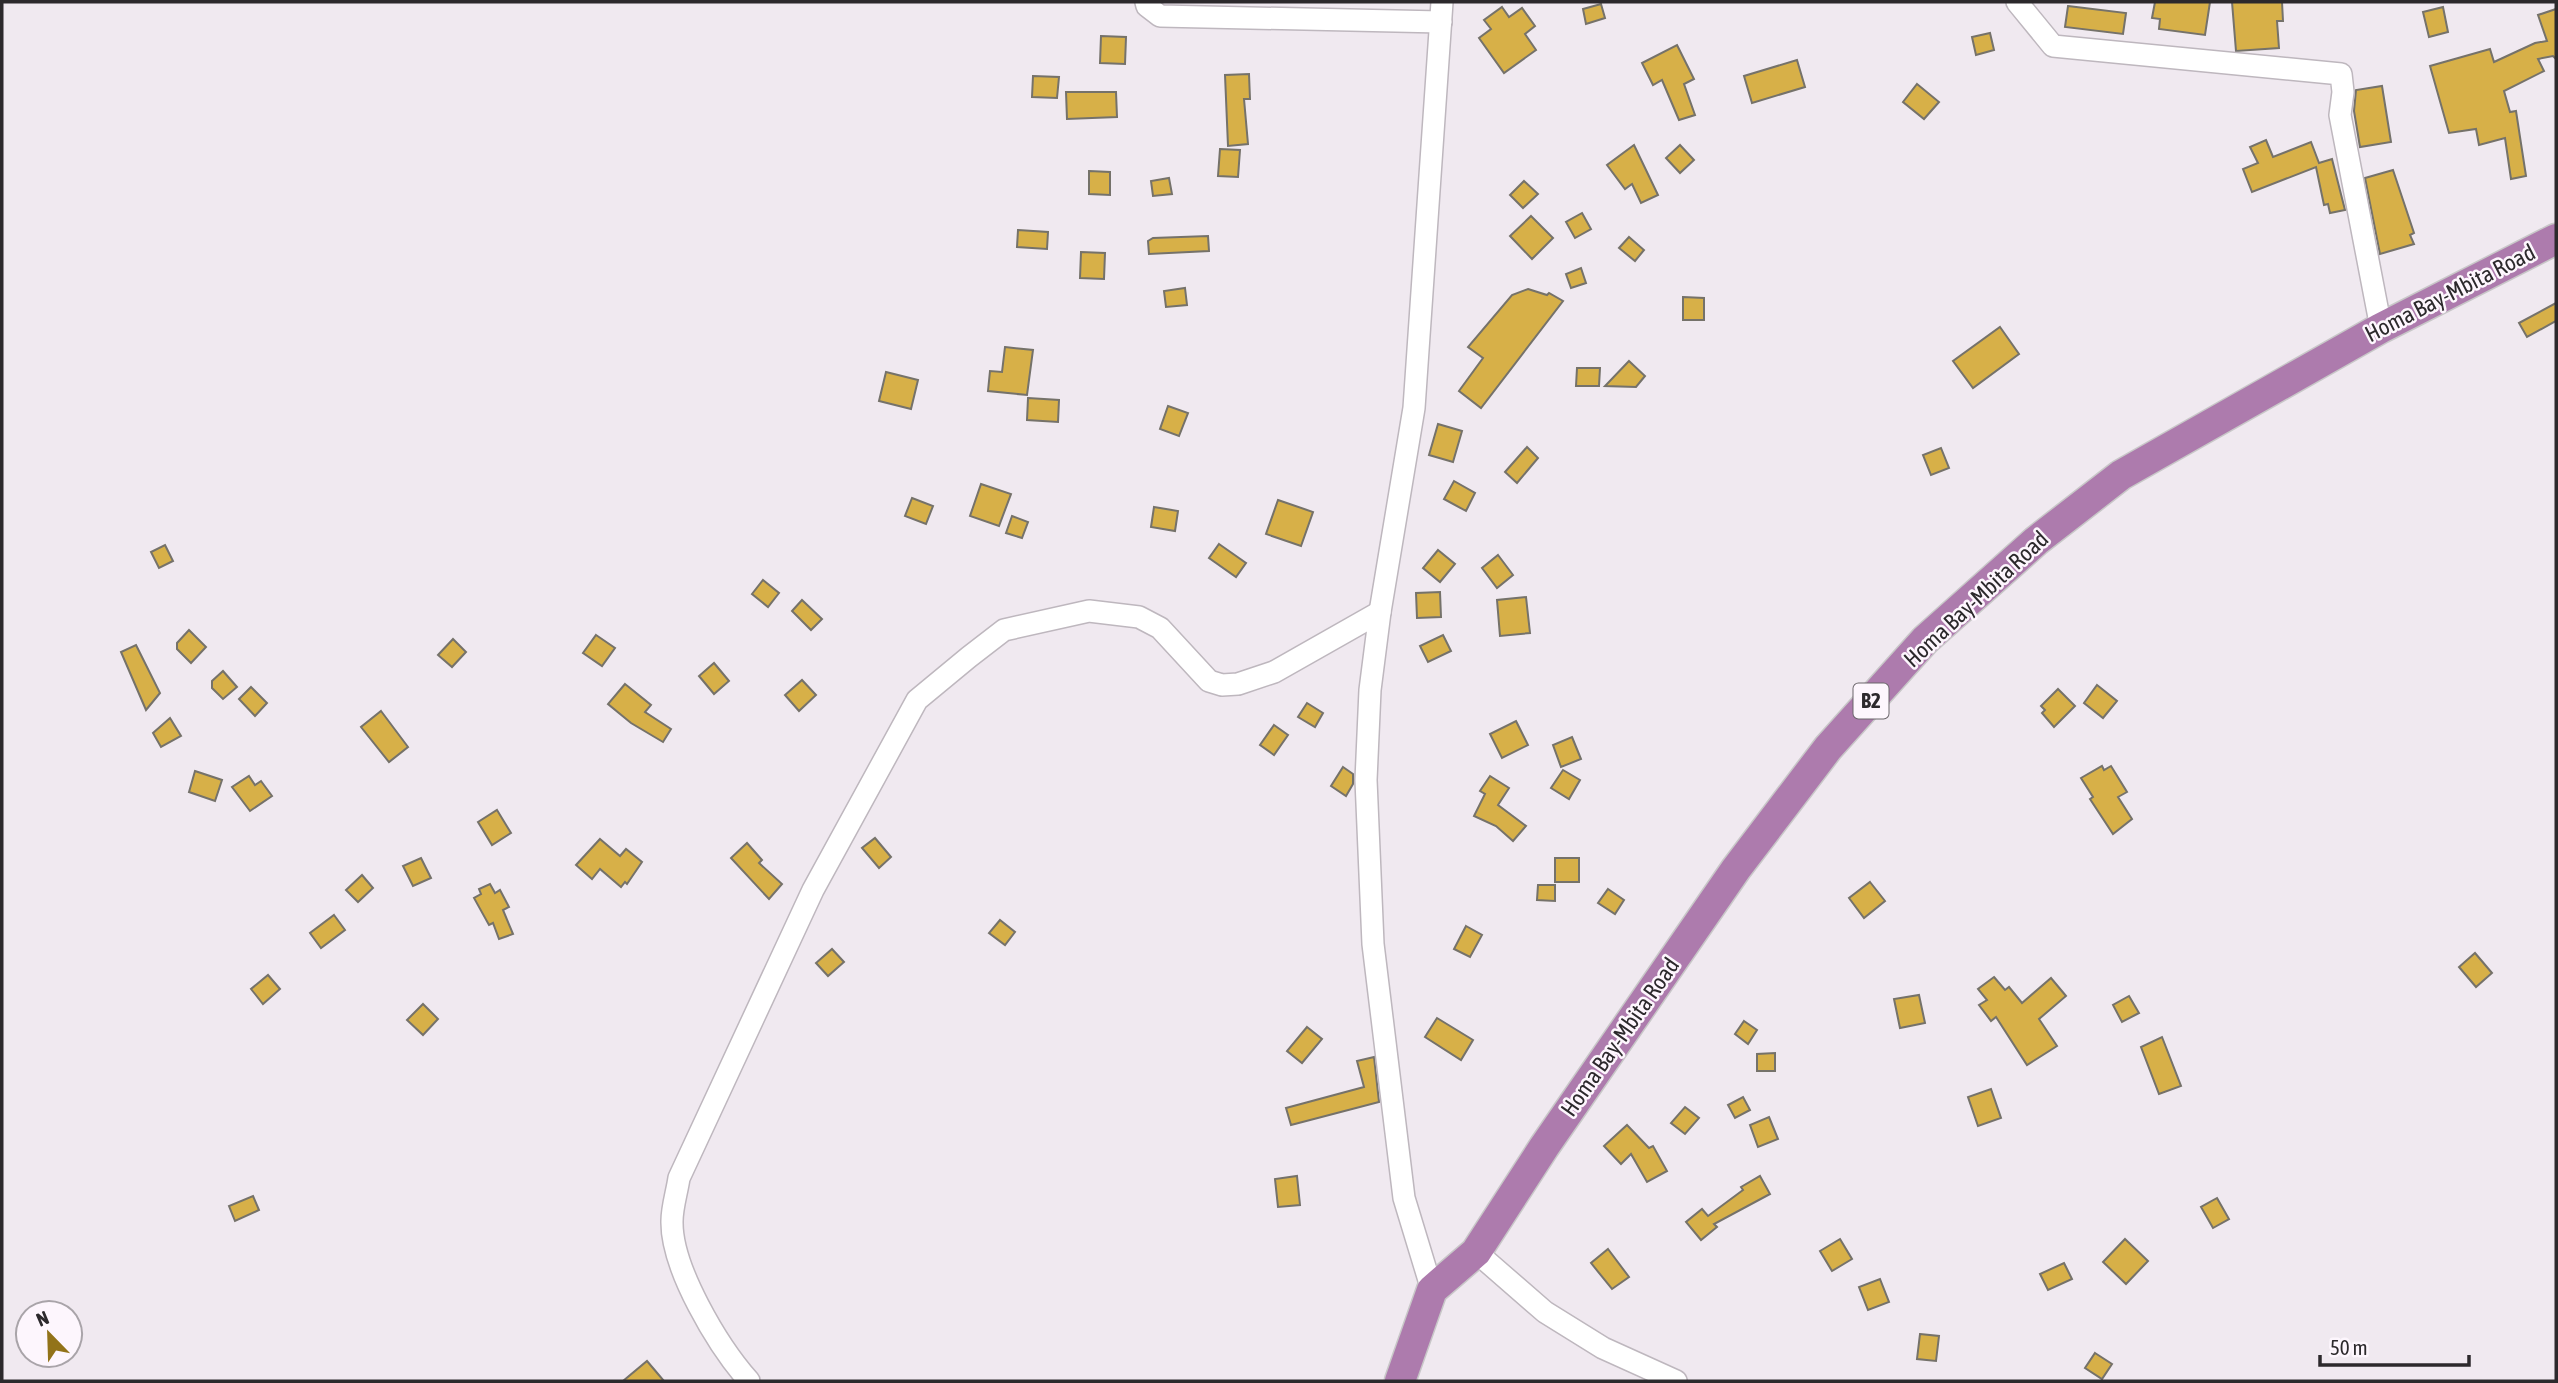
<svg xmlns="http://www.w3.org/2000/svg" width="2558" height="1383" viewBox="0 0 2558 1383" font-family="'Asap Condensed',sans-serif">
	<rect width="100%" height="100%" fill="#f0e9f0"/>
	<g fill="#d7b048" stroke="#75726a" stroke-width="2">
		<polygon points="2155,2 2210,2 2205,35 2159,29 2160,19 2152,18"/>
		<polygon points="2232,2 2282,2 2283,21 2277,21 2279,48 2236,51"/>
		<polygon points="1601,4 1605,18 1586,24 1583,9"/>
		<polygon points="2068,6 2126,13 2123,34 2065,27"/>
		<polygon points="1502,7 1509,17 1522,8 1535,26 1525,34 1536,50 1504,73 1479,38 1491,29 1484,20"/>
		<polygon points="2443,7 2448,32 2429,37 2423,12"/>
		<polygon points="2556,9 2556,59 2553,56 2538,59 2544,71 2504,91 2510,112 2516,111 2526,176 2511,179 2505,138 2479,145 2476,129 2449,133 2430,66 2490,49 2494,62 2535,43 2547,41 2538,15"/>
		<polygon points="1990,33 1994,50 1976,55 1972,37"/>
		<polygon points="1101,36 1126,37 1125,64 1100,63"/>
		<polygon points="1677,45 1694,79 1684,84 1695,115 1679,120 1662,80 1653,85 1642,63"/>
		<polygon points="1797,60 1805,87 1752,103 1744,76"/>
		<polygon points="1249,74 1250,99 1244,99 1248,144 1228,146 1225,75"/>
		<polygon points="1033,76 1059,77 1057,98 1032,97"/>
		<polygon points="1917,84 1939,102 1924,119 1903,102"/>
		<polygon points="2382,86 2391,142 2360,147 2354,111 2356,90"/>
		<polygon points="1066,92 1116,92 1117,117 1067,119"/>
		<polygon points="2266,140 2273,157 2311,142 2319,163 2332,159 2345,210 2330,213 2328,204 2324,205 2316,167 2252,192 2243,169 2258,163 2250,147"/>
		<polygon points="1634,145 1658,195 1641,203 1632,184 1625,189 1607,165"/>
		<polygon points="1680,145 1694,160 1680,173 1666,158"/>
		<polygon points="1220,149 1240,150 1238,177 1218,176"/>
		<polygon points="2393,170 2414,233 2410,235 2414,244 2380,254 2365,178"/>
		<polygon points="1089,171 1110,172 1110,195 1089,194"/>
		<polygon points="1169,178 1172,194 1153,196 1151,181"/>
		<polygon points="1524,181 1538,194 1523,208 1510,195"/>
		<polygon points="1582,213 1591,229 1575,238 1566,222"/>
		<polygon points="1531,216 1553,238 1532,259 1510,236"/>
		<polygon points="1018,230 1048,232 1047,249 1017,247"/>
		<polygon points="1208,236 1209,251 1149,254 1148,241 1153,238"/>
		<polygon points="1629,237 1644,250 1635,261 1619,248"/>
		<polygon points="1081,252 1105,253 1104,279 1080,278"/>
		<polygon points="1581,268 1586,283 1571,288 1566,274"/>
		<polygon points="1185,288 1187,305 1166,307 1164,291"/>
		<polygon points="1528,289 1547,295 1549,293 1563,301 1481,408 1459,391 1483,358 1468,347 1512,295"/>
		<polygon points="1683,297 1704,298 1704,320 1683,320"/>
		<polygon points="2556,303 2556,321 2527,337 2519,323"/>
		<polygon points="2000,327 2019,354 1973,388 1953,361"/>
		<polygon points="1005,347 1033,350 1027,395 988,391 990,371 1002,372"/>
		<polygon points="1629,361 1645,376 1636,387 1605,386"/>
		<polygon points="1577,368 1600,368 1599,386 1576,386"/>
		<polygon points="886,372 918,380 911,409 879,401"/>
		<polygon points="1028,398 1059,400 1058,422 1027,420"/>
		<polygon points="1168,406 1188,413 1179,436 1160,429"/>
		<polygon points="1438,424 1462,431 1453,462 1429,455"/>
		<polygon points="1527,447 1538,458 1517,483 1505,472"/>
		<polygon points="1941,448 1949,468 1931,475 1923,455"/>
		<polygon points="1454,481 1475,493 1466,511 1444,499"/>
		<polygon points="981,484 1011,494 999,526 970,516"/>
		<polygon points="912,498 933,506 926,524 905,516"/>
		<polygon points="1278,500 1313,512 1301,546 1266,534"/>
		<polygon points="1154,507 1178,511 1175,531 1151,527"/>
		<polygon points="1012,516 1028,522 1022,538 1006,533"/>
		<polygon points="1219,544 1246,563 1236,577 1209,558"/>
		<polygon points="165,545 173,561 159,568 151,552"/>
		<polygon points="1438,550 1455,564 1440,582 1423,568"/>
		<polygon points="1498,555 1513,575 1497,588 1482,568"/>
		<polygon points="763,580 779,593 768,607 752,594"/>
		<polygon points="1440,592 1441,617 1417,618 1416,593"/>
		<polygon points="1526,597 1530,633 1500,636 1497,600"/>
		<polygon points="802,600 822,619 811,630 792,611"/>
		<polygon points="189,630 206,647 191,663 177,649 177,643"/>
		<polygon points="596,635 615,648 602,666 583,653"/>
		<polygon points="1443,635 1451,651 1428,662 1420,646"/>
		<polygon points="453,639 466,652 452,667 438,655"/>
		<polygon points="136,645 160,693 146,710 121,652"/>
		<polygon points="714,663 729,681 714,694 699,676"/>
		<polygon points="223,671 237,687 223,699 212,688 212,681"/>
		<polygon points="802,680 816,695 799,711 785,695"/>
		<polygon points="625,684 651,705 645,712 671,729 663,742 631,723 608,704"/>
		<polygon points="2097,685 2117,701 2103,718 2084,703"/>
		<polygon points="251,687 267,703 255,716 239,699"/>
		<polygon points="2058,689 2075,706 2054,727 2042,713 2045,710 2041,706"/>
		<polygon points="1307,703 1323,713 1315,727 1298,717"/>
		<polygon points="381,711 408,747 389,762 361,727"/>
		<polygon points="170,718 181,736 161,747 153,733"/>
		<polygon points="1516,721 1528,745 1502,758 1490,734"/>
		<polygon points="1274,725 1288,735 1274,755 1260,745"/>
		<polygon points="1572,737 1581,759 1561,767 1553,745"/>
		<polygon points="2102,766 2104,770 2111,766 2127,792 2118,797 2132,819 2113,834 2090,799 2093,797 2081,778"/>
		<polygon points="1343,767 1353,774 1353,784 1346,796 1331,786"/>
		<polygon points="1563,770 1580,780 1569,799 1551,788"/>
		<polygon points="195,771 222,780 215,801 189,792"/>
		<polygon points="249,776 255,785 261,781 272,796 250,811 232,787"/>
		<polygon points="1490,776 1509,788 1498,805 1526,826 1513,841 1496,826 1474,816 1485,794 1480,791"/>
		<polygon points="497,810 511,833 492,845 478,822"/>
		<polygon points="875,838 891,857 879,868 862,848"/>
		<polygon points="600,839 620,856 626,849 642,862 627,884 625,882 621,887 600,869 592,879 576,865"/>
		<polygon points="747,843 762,860 759,863 782,884 769,899 731,858"/>
		<polygon points="421,858 431,878 413,886 403,866"/>
		<rect x="1555" y="858" width="24" height="24"/>
		<polygon points="362,875 373,888 358,902 346,890"/>
		<polygon points="1870,882 1885,901 1864,918 1849,898"/>
		<polygon points="490,884 495,893 500,890 509,907 503,910 513,934 499,939 493,923 489,925 474,898 481,894 479,889"/>
		<polygon points="1538,885 1555,885 1555,901 1537,900"/>
		<polygon points="1608,889 1624,900 1615,914 1598,903"/>
		<polygon points="334,915 345,930 321,948 310,933"/>
		<polygon points="1000,920 1015,932 1005,945 989,933"/>
		<polygon points="1466,926 1482,935 1470,957 1454,949"/>
		<polygon points="832,949 844,962 828,976 816,963"/>
		<polygon points="2475,953 2492,973 2476,987 2459,967"/>
		<polygon points="268,975 280,989 263,1004 251,989"/>
		<polygon points="1994,977 2005,990 2009,987 2022,1003 2051,978 2066,996 2039,1019 2057,1046 2027,1065 1996,1017 1991,1021 1979,1005 1987,1000 1978,989"/>
		<polygon points="1919,995 1925,1023 1900,1028 1894,999"/>
		<polygon points="2129,996 2139,1013 2122,1022 2113,1005"/>
		<polygon points="423,1004 438,1019 423,1035 407,1020"/>
		<polygon points="1437,1018 1473,1040 1461,1060 1425,1037"/>
		<polygon points="1744,1021 1757,1030 1748,1044 1735,1034"/>
		<polygon points="1307,1027 1322,1039 1302,1063 1287,1051"/>
		<polygon points="2162,1037 2181,1086 2159,1094 2141,1047"/>
		<polygon points="1775,1053 1775,1071 1757,1071 1757,1054"/>
		<polygon points="1374,1057 1379,1102 1291,1125 1286,1108 1364,1087 1357,1061"/>
		<polygon points="1991,1089 2001,1118 1978,1126 1968,1097"/>
		<polygon points="1743,1097 1750,1110 1735,1118 1728,1105"/>
		<polygon points="1685,1107 1699,1118 1685,1134 1671,1123"/>
		<polygon points="1769,1117 1778,1139 1758,1147 1750,1125"/>
		<polygon points="1627,1125 1649,1148 1653,1146 1667,1171 1647,1182 1631,1154 1621,1164 1604,1146"/>
		<polygon points="1297,1176 1300,1205 1278,1207 1275,1179"/>
		<polygon points="1760,1176 1770,1194 1714,1224 1717,1227 1701,1240 1686,1222 1702,1209 1708,1216 1743,1190 1741,1187"/>
		<polygon points="253,1196 259,1210 235,1221 229,1206"/>
		<polygon points="2217,1198 2229,1219 2213,1228 2201,1207"/>
		<polygon points="1840,1239 1852,1259 1832,1271 1820,1251"/>
		<polygon points="2125,1239 2148,1261 2126,1284 2103,1262"/>
		<polygon points="1608,1249 1629,1277 1612,1289 1591,1263"/>
		<polygon points="2064,1263 2072,1279 2048,1290 2040,1274"/>
		<polygon points="1880,1279 1889,1302 1868,1310 1859,1287"/>
		<polygon points="1920,1334 1939,1336 1936,1361 1917,1359"/>
		<polygon points="2095,1353 2112,1364 2102,1379 2085,1368"/>
		<polygon points="647,1361 664,1381 623,1381"/>
	</g>
	<g fill="none" stroke-linecap="round" stroke-linejoin="round">
		<g stroke="#beb7be" stroke-width="24">
			<g id="minor">
				<polyline points="1146,2 1147,6 1160,16 1441,22"/>
				<polyline points="2017,2 2053,46 2341,74 2343,92 2340,115 2381,328"/>
				<polyline points="1476,1252 1545,1312 1603,1348 1676,1381"/>
				<polyline points="1432,1290 1404,1198 1373,944 1366,780 1370,690 1380,612 1414,408 1442,2"/>
				<path d="M 749,1381 C 718,1346 671,1268 672,1221 C 672,1207 677,1192 679,1178 L 813,890 L 917,700 L 969,657 L 1004,630 L 1089,611 L 1139,617 L 1160,628 L 1209,681 L 1222,685 L 1238,684 L 1274,672 L 1380,612"/>
			</g>
		</g>
		<g stroke="#c8c7c8" stroke-width="33">
			<polyline id="highway" points="1400,1381 1432,1290 1476,1252 1544,1147 1736,869 1828,748 1925,640 2036,541 2121,475 2381,328 2556,239"/>
		</g>
		<use href="#minor" stroke="#fff" stroke-width="21"/>
		<use href="#highway" stroke="#ad7bad" stroke-width="30"/>
	</g>
	<g text-anchor="middle" stroke-width="5" stroke-linejoin="round" paint-order="stroke">
		<rect fill="#fdf6fd" stroke="#6b666b" stroke-width="2" x="1853.5" y="683.5" width="35" height="35" rx="5"/>
		<g font-size="21" font-weight="bold" fill="#2c292c">
			<text x="1871" y="708">B2</text>
		</g>
		<g font-size="23" fill="#2c292c" stroke="#fdf6fd">
			<text transform="translate(2450 293) rotate(-27)" y="8">Homa Bay-Mbita Road</text>
			<text transform="translate(1976 599) rotate(-43)" y="8">Homa Bay-Mbita Road</text>
			<text transform="translate(1620 1037) rotate(-55)" y="8">Homa Bay-Mbita Road</text>
		</g>
	</g>
	<rect width="2558" height="1383" fill="none" stroke="#2c292c" stroke-width="7"/>
	<g transform="translate(49 1334) rotate(337)"><circle r="33" fill="#fdf6fd" stroke="#a9a4a9" stroke-width="2"/>
	<path d="M0-5L12 26L0 18L-12 26Z" fill="#927319"/>
	<text y="-10" font-size="19" font-weight="bold" text-anchor="middle" fill="#2c292c">N</text>
	</g>
	<path d="M2320 1355v10h149v-10" fill="none" stroke="#2c292c" stroke-width="3.5"/>
	<text x="2330" y="1355" font-size="21" fill="#2c292c" stroke="#fdf6fd" stroke-width="5" paint-order="stroke">50 m</text>
</svg>
